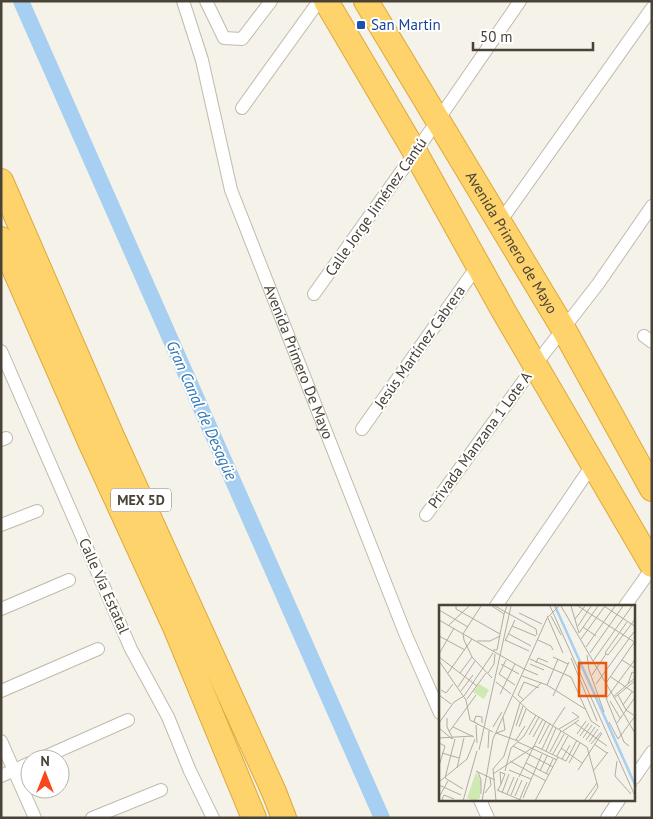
<svg xmlns="http://www.w3.org/2000/svg" width="653" height="819" viewBox="0 0 653 819" font-family="'PT Sans',sans-serif">
	<rect width="100%" height="100%" fill="#f5f2e9"/>
	<g fill="none" stroke-linecap="round" stroke-linejoin="round">
		<polyline stroke="#a6cff1" stroke-width="16" points="21,1 382,818"/>
		<g stroke="#c0baab" stroke-width="14">
			<g id="street">
				<path id="s1" d="M 183,1 L 202,60 L 231,190 L 405,633 L 440,713"/>
				<polyline points="206,1 224,38 242,39 271,1"/>
				<polyline points="242,108 319,1"/>
				<polyline points="500,222 652,8"/>
				<polyline points="314,294 438,120 520,1"/>
				<polyline points="644,336 652,342"/>
				<polyline points="1,351 131,649 168,717 190,771 213,818"/>
				<polyline points="362,429 478,265"/>
				<polyline points="1,440 6,438"/>
				<polyline points="426,515 535,365 598,284 652,206"/>
				<polyline points="1,525 37,511"/>
				<polyline points="496,606 593,464"/>
				<polyline points="625,606 652,568"/>
				<polyline points="1,609 69,580"/>
				<polyline points="1,691 98,649"/>
				<polyline points="1,741 35,818"/>
				<polyline points="40,759 128,720"/>
				<polyline points="1,776 30,763"/>
				<polyline points="634,778 652,752"/>
				<polyline points="480,800 488,818"/>
				<polyline points="92,818 161,790"/>
				<polyline points="607,818 619,800"/>
			</g>
		</g>
		<g stroke="#dea93a" stroke-width="26">
			<g id="highway">
				<polyline points="326,1 415,152 503,310 652,565"/>
				<path id="s2" d="M 366,1 L 563,328 L 652,489"/>
				<polyline points="1,181 111,434 274,792 284,818"/>
				<polyline points="1,239 91,444 175,627 254,818"/>
			</g>
		</g>
		<use href="#street" stroke="#fff" stroke-width="12"/>
		<use href="#highway" stroke="#fed36b" stroke-width="24"/>
	</g>
	<rect fill="#1a4fb4" stroke="#fff" stroke-width="2" x="356" y="20" width="10" height="10" rx="2.5"/>
	<g text-anchor="middle" stroke-width="4" stroke-linejoin="round" paint-order="stroke">
		<rect fill="#fff" stroke="#7f7b73" stroke-width="1" x="111" y="488.5" width="60" height="23" rx="4"/>
		<g font-size="14" font-weight="bold" fill="#484237">
			<text x="141" y="505">MEX 5D</text>
		</g>
		<g font-size="15" fill="#164399" stroke="#fff" text-anchor="start">
			<text x="371" y="30">San Martin</text>
		</g>
		<g font-size="15" fill="#484237" stroke="#fff">
			<text transform="translate(376 207) rotate(-55)" y="5">Calle Jorge Jiménez Cantú</text>
			<text dy="5" stroke="none"><textPath href="#s2" startOffset="282">Avenida Primero de Mayo</textPath></text>
			<text transform="translate(420 347) rotate(-55)" y="5">Jesús Martínez Cabrera</text>
			<text dy="5" stroke="none"><textPath href="#s1" startOffset="380">Avenida Primero De Mayo</textPath></text>
			<text transform="translate(480 440) rotate(-54)" y="5">Privada Manzana 1 Lote A</text>
			<text transform="translate(104 586) rotate(66)" y="5">Calle Vía Estatal</text>
		</g>
		<g font-size="16" font-style="italic" fill="#2f77b5" stroke="#fff">
			<text transform="translate(202 410) rotate(66)" y="6">Gran Canal de Desagüe</text>
		</g>
	</g>
	<g transform="translate(439 605)">
		<rect width="196" height="196" fill="#f5f2e9"/>
		<path d="M 40,79 L 50,85 L 45,94 L 34,87 ZM 37,167 L 42,176 L 41,193 L 35,196 L 28,193 Z" fill="#cee9b2"/>
		<path fill="none" stroke="#a6cff1" stroke-width="2.5" d="M 116,1 L 197,182"/>
		<path fill="none" stroke="#b0aca2" stroke-width="1" d="M 17,1 L 17,4 L 61,29M 42,1 L 24,29 L 25,35 L 33,52 L 53,73M 53,1 L 65,9 L 68,1M 56,1 L 97,24 L 98,30M 111,1 L 197,193M 122,1 L 197,130M 132,1 L 140,28M 139,1 L 197,38M 165,1 L 197,22M 0,5 L 29,22M 80,8 L 103,19M 112,11 L 122,30M 109,12 L 120,1M 109,13 L 124,48M 136,14 L 146,1M 0,15 L 85,64M 188,17 L 166,48 L 169,50 L 197,13M 10,20 L 30,1M 73,21 L 97,31M 139,21 L 152,1M 144,22 L 157,31M 140,28 L 159,1M 70,29 L 92,41M 0,31 L 26,45M 142,34 L 166,1M 66,35 L 90,46M 99,35 L 112,41 L 114,45M 38,36 L 51,36 L 61,31M 66,36 L 76,15M 147,42 L 176,1M 54,45 L 58,45 L 65,9M 151,48 L 184,1M 0,49 L 15,23M 148,50 L 150,65 L 165,107M 0,52 L 38,81M 114,52 L 129,59M 132,53 L 158,116M 91,54 L 132,72 L 152,116 L 161,122M 67,55 L 60,69 L 76,80M 183,55 L 197,64M 0,56 L 27,95 L 31,115 L 54,127M 154,56 L 193,1M 97,58 L 99,53 L 109,57M 62,59 L 80,69M 91,59 L 105,65M 85,64 L 99,70M 9,68 L 33,34M 21,68 L 33,52M 49,68 L 55,59 L 56,49M 153,70 L 167,49M 83,71 L 108,80 L 146,104M 172,72 L 197,89M 57,77 L 72,89M 167,78 L 196,36M 157,79 L 197,24M 189,79 L 193,67 L 197,69M 108,80 L 119,54M 19,82 L 36,56M 2,85 L 7,88 L 14,79M 22,86 L 34,70M 61,89 L 76,59M 0,90 L 12,99M 73,90 L 90,106 L 148,142 L 159,182 L 150,196M 179,90 L 187,105 L 196,111M 114,91 L 130,57M 175,91 L 197,72M 167,93 L 185,137 L 190,141M 175,93 L 197,75M 28,94 L 47,68M 167,94 L 197,53M 85,95 L 79,90 L 85,77 L 100,83M 171,96 L 181,113M 184,100 L 193,87M 8,113 L 8,122 L 14,134M 170,117 L 179,134 L 197,110M 0,118 L 15,97 L 25,91 L 54,48M 136,118 L 168,141M 178,118 L 197,91M 37,120 L 38,138M 39,120 L 35,116 L 37,111 L 43,112 L 43,118M 114,120 L 126,102M 77,121 L 84,101M 14,122 L 35,132M 54,122 L 63,107M 80,122 L 87,104M 0,123 L 13,134M 120,124 L 140,112 L 133,107M 124,126 L 140,115M 10,127 L 37,90M 57,128 L 79,136M 57,128 L 66,125 L 64,112M 138,129 L 147,116M 90,130 L 100,112M 141,131 L 150,118M 94,132 L 104,114M 0,133 L 34,131M 144,133 L 153,120M 16,134 L 6,173 L 24,184M 77,135 L 86,121M 147,135 L 156,122M 79,137 L 118,155M 150,137 L 159,124M 0,138 L 6,141 L 0,161M 100,139 L 111,118M 152,139 L 162,127M 155,139 L 168,148M 74,141 L 114,162M 49,143 L 50,126M 122,143 L 143,158M 103,144 L 114,121M 40,145 L 72,1M 107,146 L 117,123M 111,147 L 122,126M 3,148 L 20,153M 114,149 L 125,129M 118,151 L 129,131M 123,154 L 131,140M 71,156 L 107,176M 178,156 L 176,171 L 192,189M 87,158 L 110,170M 130,158 L 141,138M 18,163 L 25,133M 70,165 L 92,174M 139,165 L 163,128M 155,165 L 169,147M 37,166 L 56,175M 66,166 L 72,143 L 85,131 L 97,110M 101,166 L 108,151M 39,167 L 42,175 L 42,189M 54,169 L 96,141 L 127,156 L 138,135M 107,169 L 114,154M 80,172 L 107,116M 0,177 L 28,154 L 36,134M 0,180 L 22,190M 58,185 L 84,196M 59,185 L 62,179 L 66,169 L 61,167 L 62,179M 46,188 L 52,180 L 51,173M 63,188 L 70,169M 68,189 L 75,172M 72,190 L 79,173M 76,191 L 83,175M 0,192 L 9,176M 84,193 L 103,149M 5,196 L 3,194 L 5,190 L 15,194M 24,196 L 38,146M 43,196 L 54,134 L 109,11M 57,196 L 54,164 L 65,151 L 81,98 L 102,78M 80,196 L 88,177M 96,196 L 119,152M 145,196 L 158,178"/>
		<path fill="#e8590c" fill-opacity="0.15" stroke="#e8590c" stroke-width="2.5" d="M 140,58 L 167,58 L 167,91 L 140,91 Z"/>
		<rect width="196" height="196" fill="none" stroke="#484237" stroke-width="2.5"/>
	</g>
	<rect width="653" height="819" fill="none" stroke="#484237" stroke-width="5"/>
	<g transform="translate(45 774)"><circle r="24" fill="#ffffff" stroke="#b6b3af"/>
	<path d="M0-4L9 19L0 12L-9 19Z" fill="#fa461b"/>
	<text y="-8" font-size="14" font-weight="bold" text-anchor="middle" fill="#484237">N</text>
	</g>
	<path d="M473 42v8h120v-8" fill="none" stroke="#484237" stroke-width="2.5"/>
	<text x="480" y="42" font-size="15" fill="#484237" stroke="#ffffff" stroke-width="4" paint-order="stroke">50 m</text>
</svg>
